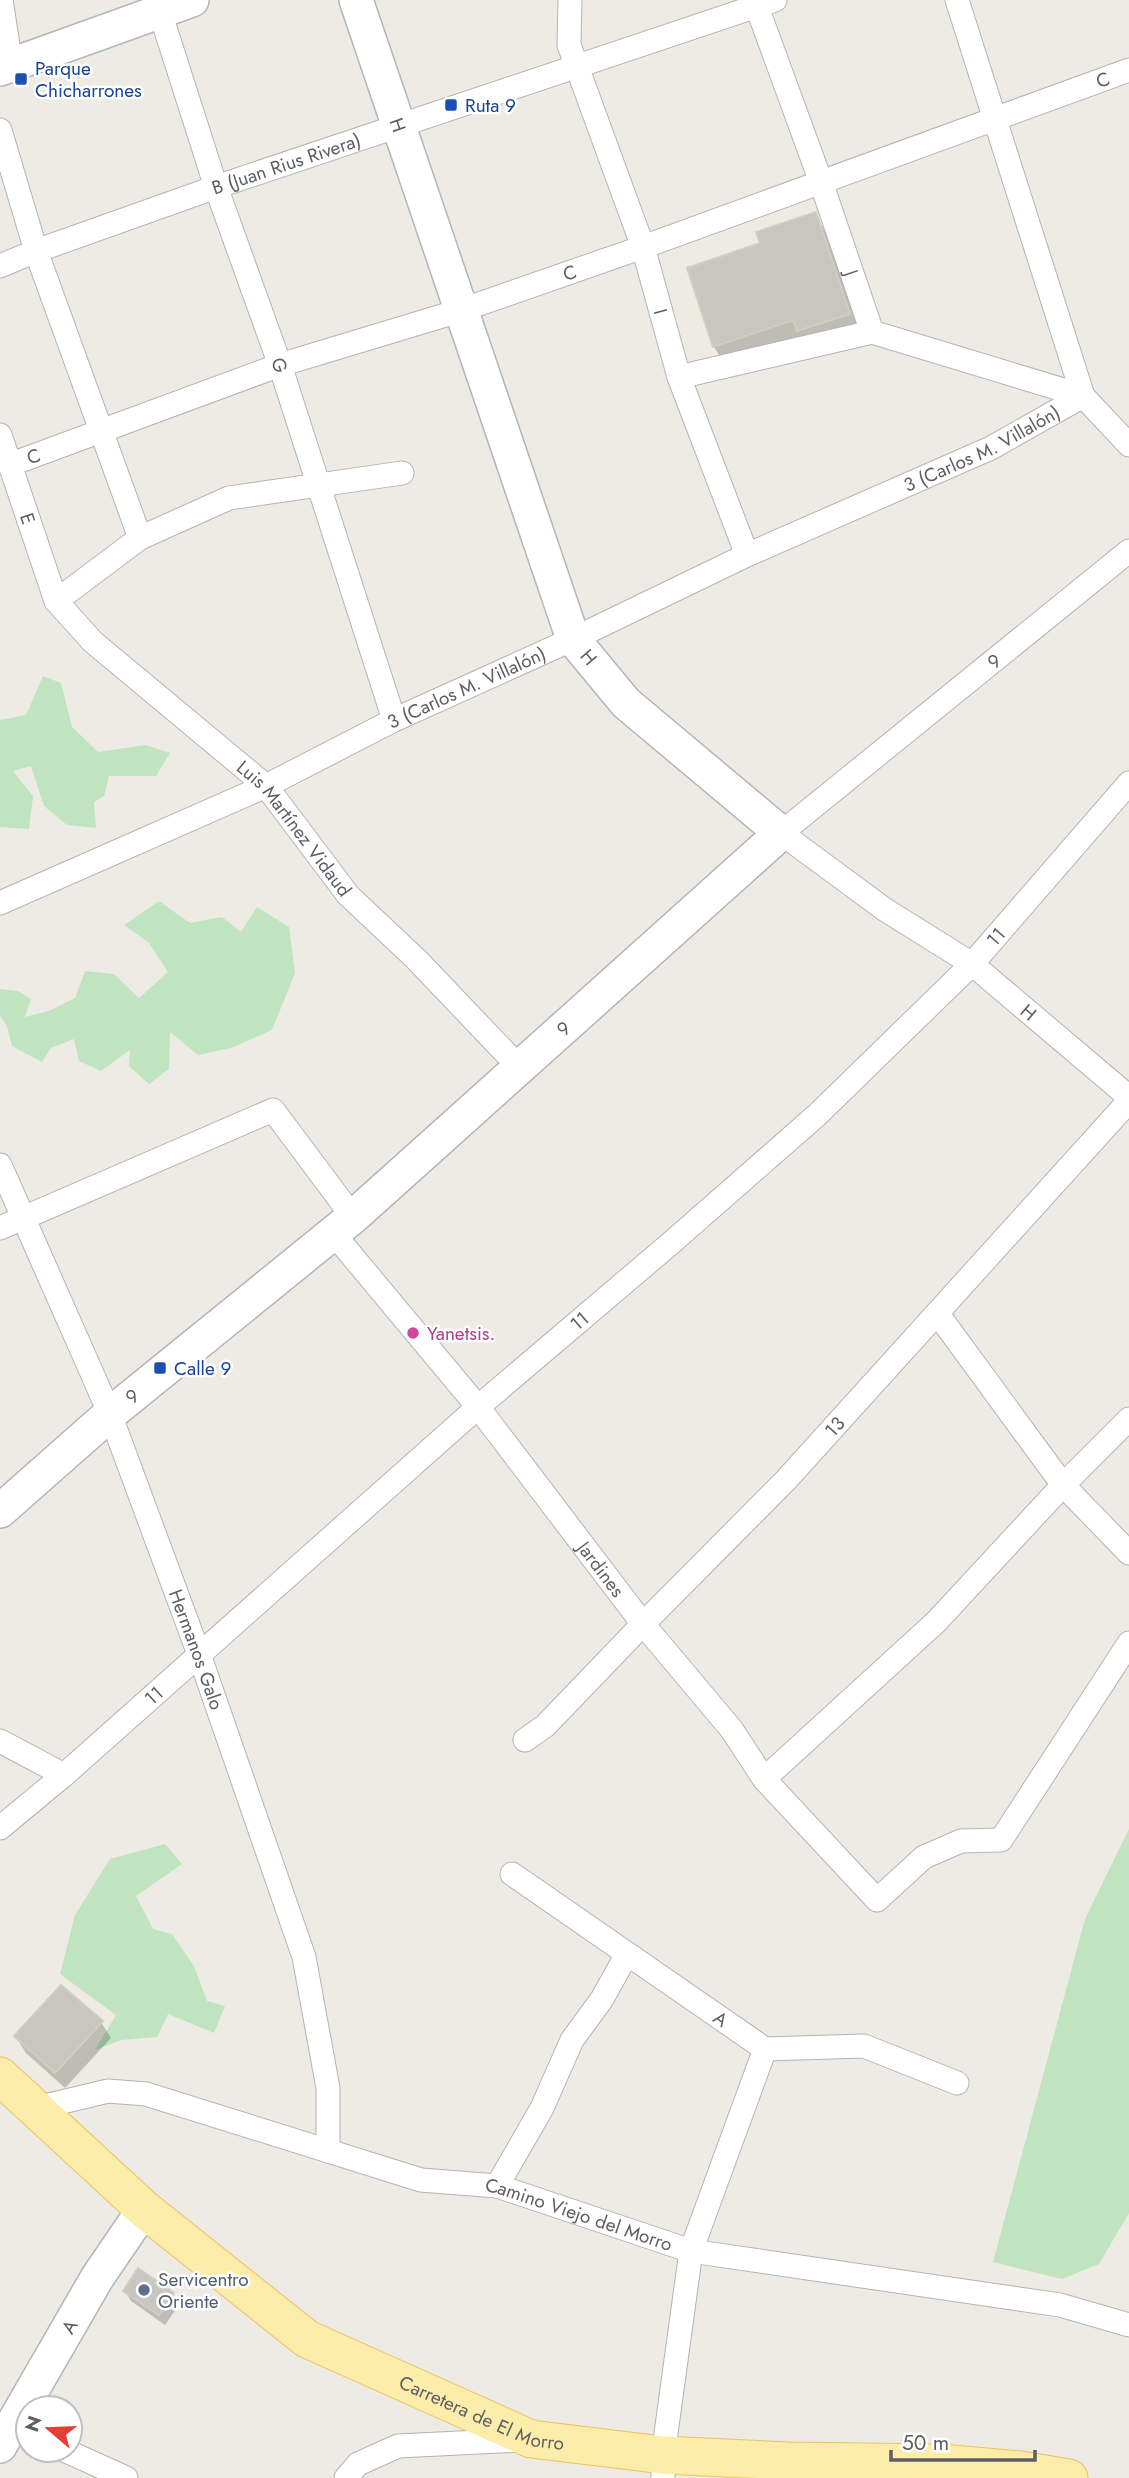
<svg xmlns="http://www.w3.org/2000/svg" width="1129" height="2478" viewBox="0 0 1129 2478" font-family="Jost,sans-serif">
	<rect width="100%" height="100%" fill="#edebe3"/>
	<g fill="#c1e4c0">
		<polygon points="43,676 61,683 72,727 98,752 146,745 170,753 156,776 109,776 104,796 94,802 96,828 67,825 44,806 31,766 13,771 33,796 29,829 0,827 0,720 26,715"/>
		<polygon points="159,901 190,923 222,917 241,932 257,907 289,927 295,973 272,1030 231,1048 198,1055 170,1032 169,1069 149,1084 129,1066 130,1050 101,1071 79,1061 74,1039 51,1048 42,1062 12,1046 7,1026 0,1016 0,989 18,991 31,999 25,1017 49,1011 75,998 85,971 114,974 139,998 168,972 149,943 124,925"/>
		<polygon points="1129,1829 1129,2213 1099,2264 1062,2279 993,2262 1085,1919"/>
		<polygon points="165,1844 182,1864 136,1896 153,1929 172,1934 194,1966 207,2001 225,2006 214,2033 168,2014 157,2037 121,2040 95,2050 116,2015 60,1974 75,1915 110,1859"/>
	</g>
	<g fill="#0003">
		<polygon points="815,214 828,236 861,336 727,368 714,347"/>
		<polygon points="101,2022 111,2038 65,2088 26,2053 16,2037"/>
		<polygon points="125,2291 173,2295 179,2305 165,2325 131,2301"/>
	</g>
	<g fill="#c8c6c0" stroke="#d2cdc2" stroke-width="2">
		<polygon points="816,212 850,314 797,331 793,320 713,347 687,268 760,243 756,232"/>
		<polygon points="61,1985 103,2021 55,2073 14,2036"/>
		<polygon points="138,2268 174,2293 159,2315 123,2291"/>
	</g>
	<g fill="none" stroke-linecap="round" stroke-linejoin="round">
		<g stroke="#b1b4b8" stroke-width="25">
			<g id="street">
				<polyline points="1,0 11,64"/>
				<path id="s1" d="M 570,0 L 569,45 L 643,247 L 679,377 L 747,555"/>
				<polyline points="957,0 1083,396 1129,445"/>
				<path id="s2" d="M 757,7 L 821,182 L 872,332 L 1083,396"/>
				<path id="s3" d="M 160,12 L 216,187 L 280,365 L 394,720"/>
				<polyline points="0,130 36,251 140,538"/>
				<path id="s4" d="M 0,266 L 36,251 L 216,187 L 775,0"/>
				<polyline points="679,377 872,332"/>
				<path id="s5" d="M 0,435 L 56,601 L 93,642 L 266,786 L 348,895 L 416,959 L 520,1068"/>
				<path id="s6" d="M 9,465 L 280,365 L 462,310 L 643,247 L 1129,70"/>
				<path id="s7" d="M 1129,551 L 781,833 L 884,909 L 972,964 L 1129,1097"/>
				<polyline points="56,601 140,538 229,498 402,473"/>
				<path id="s8" d="M 0,903 L 266,786 L 394,720 L 573,639 L 747,555 L 991,448 L 1083,396"/>
				<path id="s9" d="M 0,1165 L 110,1414 L 200,1657 L 304,1957 L 328,2088 L 328,2151"/>
				<polyline points="0,1228 273,1110 353,1217"/>
				<path id="s10" d="M 333,1233 L 478,1407 L 643,1624 L 732,1730 L 764,1779 L 877,1900 L 924,1857 L 961,1841 L 1001,1840 L 1129,1643"/>
				<polyline points="937,1313 1063,1485 1129,1553"/>
				<path id="s11" d="M 525,1740 L 545,1726 L 643,1624 L 786,1480 L 1129,1101"/>
				<polyline points="0,1741 64,1775"/>
				<polyline points="764,1779 936,1622 1063,1485 1129,1419"/>
				<path id="s12" d="M 0,1828 L 64,1775 L 478,1407 L 671,1243 L 817,1115 L 972,964 L 1129,783"/>
				<path id="s13" d="M 512,1874 L 765,2049 L 864,2046 L 957,2083"/>
				<path id="s14" d="M 37,2108 L 108,2091 L 146,2094 L 421,2180 L 497,2186 L 691,2251 L 1060,2305 L 1129,2325"/>
				<polyline points="497,2186 542,2108 572,2040 602,1999 627,1954"/>
				<polyline points="64,2450 126,2478"/>
				<polyline points="346,2478 358,2464 398,2446 521,2440"/>
				<polyline points="663,2478 663,2455 691,2251 765,2049"/>
			</g>
		</g>
		<g stroke="#b2b6ba" stroke-width="36">
			<g id="secondary">
				<polyline points="0,69 192,0"/>
				<path id="s15" d="M 0,1511 L 110,1414 L 353,1217 L 781,833 L 626,703 L 573,639 L 356,0"/>
				<path id="s16" d="M 0,2446 L 97,2278 L 144,2209"/>
			</g>
		</g>
		<g stroke="#ebc25e" stroke-width="39">
			<g id="primary">
				<path id="s17" d="M 0,2076 L 144,2209 L 307,2339 L 531,2439 L 663,2455 L 788,2461 L 942,2463 L 1021,2470 L 1069,2478"/>
			</g>
		</g>
		<use href="#street" stroke="#fff" stroke-width="23"/>
		<use href="#secondary" stroke="#fff" stroke-width="33"/>
		<use href="#primary" stroke="#fcedaa" stroke-width="37"/>
	</g>
	<g fill="#1a4fb4" stroke="#fff" stroke-width="2.5">
		<rect x="14" y="72" width="14" height="14" rx="3.5"/>
		<rect x="444" y="98" width="14" height="14" rx="3.5"/>
		<rect x="153" y="1361" width="14" height="14" rx="3.5"/>
	</g>
	<circle fill="#d1479c" stroke="#fff" stroke-width="2.5" cx="413" cy="1333" r="7"/>
	<circle fill="#5c6f8a" stroke="#fff" stroke-width="2.5" cx="144" cy="2290" r="7"/>
	<g text-anchor="middle" stroke-width="5" stroke-linejoin="round" paint-order="stroke">
		<g font-size="19" fill="#164399" stroke="#fff" text-anchor="start">
			<text x="35" y="75">Parque<tspan x="35" dy="22">Chicharrones</tspan></text>
			<text x="465" y="112">Ruta 9</text>
			<text x="174" y="1375">Calle 9</text>
		</g>
		<g font-size="19" fill="#5b5f63" stroke="#fff">
			<text dy="7" stroke="none"><textPath href="#s6" startOffset="1160">C</textPath></text>
			<text transform="translate(398 125) rotate(71)" y="7">H</text>
			<text dy="7" stroke="none"><textPath href="#s4" startOffset="304">B (Juan Rius Rivera)</textPath></text>
			<text dy="7" stroke="none"><textPath href="#s6" startOffset="593">C</textPath></text>
			<text dy="7" stroke="none"><textPath href="#s2" startOffset="282">J</textPath></text>
			<text dy="7" stroke="none"><textPath href="#s1" startOffset="327">I</textPath></text>
			<text dy="7" stroke="none"><textPath href="#s3" startOffset="373">G</textPath></text>
			<text dy="7" stroke="none"><textPath href="#s8" startOffset="1082">3 (Carlos M. Villalón)</textPath></text>
			<text dy="7" stroke="none"><textPath href="#s6" startOffset="26">C</textPath></text>
			<text dy="7" stroke="none"><textPath href="#s5" startOffset="88">E</textPath></text>
			<text transform="translate(589 657) rotate(50)" y="7">H</text>
			<text transform="translate(994 661) rotate(-39)" y="7">9</text>
			<text dy="7" stroke="none"><textPath href="#s8" startOffset="514">3 (Carlos M. Villalón)</textPath></text>
			<text dy="7" stroke="none"><textPath href="#s5" startOffset="506">Luis Martínez Vidaud</textPath></text>
			<text dy="7" stroke="none"><textPath href="#s12" startOffset="1337">11</textPath></text>
			<text dy="7" stroke="none"><textPath href="#s7" startOffset="754">H</textPath></text>
			<text dy="7" stroke="none"><textPath href="#s15" startOffset="742">9</textPath></text>
			<text dy="7" stroke="none"><textPath href="#s12" startOffset="770">11</textPath></text>
			<text dy="7" stroke="none"><textPath href="#s15" startOffset="175">9</textPath></text>
			<text dy="7" stroke="none"><textPath href="#s11" startOffset="441">13</textPath></text>
			<text dy="7" stroke="none"><textPath href="#s10" startOffset="430">Jardines</textPath></text>
			<text dy="7" stroke="none"><textPath href="#s9" startOffset="523">Hermanos Galo</textPath></text>
			<text dy="7" stroke="none"><textPath href="#s12" startOffset="203">11</textPath></text>
			<text dy="7" stroke="none"><textPath href="#s13" startOffset="254">A</textPath></text>
			<text dy="7" stroke="none"><textPath href="#s14" startOffset="562">Camino Viejo del Morro</textPath></text>
			<text dy="7" stroke="none"><textPath href="#s16" startOffset="138">A</textPath></text>
			<text dy="7" stroke="none"><textPath href="#s17" startOffset="595">Carretera de El Morro</textPath></text>
		</g>
		<g font-size="19" fill="#b23c85" stroke="#fff" text-anchor="start">
			<text x="427" y="1340">Yanetsis.</text>
		</g>
		<g font-size="19" fill="#4e5e75" stroke="#fff" text-anchor="start">
			<text x="158" y="2286">Servicentro<tspan x="158" dy="22">Oriente</tspan></text>
		</g>
	</g>
	<g transform="translate(49 2429) rotate(289)"><circle r="33" fill="#ffffff" stroke="#bdbfc1" stroke-width="2"/>
	<path d="M0-5L12 26L0 18L-12 26Z" fill="#e24035"/>
	<text y="-10" font-size="19" font-weight="bold" text-anchor="middle" fill="#5b5f63">N</text>
	</g>
	<path d="M891 2450v10h144v-10" fill="none" stroke="#5b5f63" stroke-width="3.5"/>
	<text x="902" y="2450" font-size="21" fill="#5b5f63" stroke="#ffffff" stroke-width="5" paint-order="stroke">50 m</text>
</svg>
